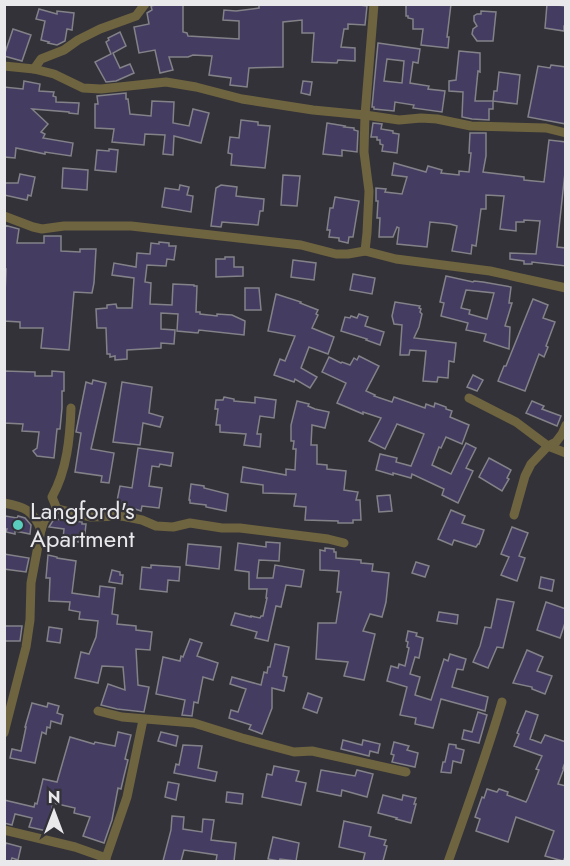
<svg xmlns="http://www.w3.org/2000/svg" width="570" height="866" viewBox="0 0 570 866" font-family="Jost,sans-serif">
	<rect width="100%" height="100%" fill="#333238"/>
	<g fill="#453c61" stroke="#838289" stroke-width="1.5" fill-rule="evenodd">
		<polygon points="160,4 183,4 183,32 187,33 188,36 239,39 239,21 223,20 224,10 236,11 259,8 259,4 352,4 367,6 365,25 348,24 348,29 344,29 341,47 355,48 355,61 338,60 337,63 312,62 314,33 302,33 302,20 283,22 283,67 249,68 247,87 230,85 231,78 209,75 212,56 193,55 188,57 169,57 173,70 160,73 155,50 139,53 134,27 149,24 147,13 152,10 151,6"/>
		<polygon points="406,4 451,4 447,37 449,37 448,48 421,45 423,29 413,29 413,19 408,18 408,16 406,16"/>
		<polygon points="547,4 566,6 566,26 564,26 564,31 545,28"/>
		<polygon points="39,9 57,14 57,11 74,13 72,30 67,29 65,41 57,45 48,43 49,42 41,40 45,21 36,19"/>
		<polygon points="481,11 496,12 493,41 477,41 472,34 473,29 477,26 474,21 474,16 477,14 481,14"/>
		<polygon points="13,29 31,35 22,61 4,56"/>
		<polygon points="120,32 126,46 113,53 120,68 130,64 134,73 116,81 106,82 95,62 111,54 106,42 109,40 108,38"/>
		<path d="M 378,43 L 420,49 L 418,63 L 413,62 L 410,83 L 429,86 L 428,89 L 445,91 L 442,112 L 413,108 L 414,105 L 395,102 L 394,111 L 374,109 L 374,107 L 372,107 ZM 387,59 L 404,61 L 402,83 L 384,81 Z"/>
		<polygon points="459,51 480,53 480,72 478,71 475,101 493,101 494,91 497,91 499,72 520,75 517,104 493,101 493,109 489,109 489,120 472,119 462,117 463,92 449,91 449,81 456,80"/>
		<polygon points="551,65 566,67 566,124 528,117 538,66 550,68"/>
		<polygon points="24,81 40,84 39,91 54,92 53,96 56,97 56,102 79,103 78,114 69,113 69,112 32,109 48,124 41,132 45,134 43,138 73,143 71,156 45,152 45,154 16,148 15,158 4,157 4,87 23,89"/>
		<polygon points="303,81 312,82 310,95 301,93"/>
		<polygon points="126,93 126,99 128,99 130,114 151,116 152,101 174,102 173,123 189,126 193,109 209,113 201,143 174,136 173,155 163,154 165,135 145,134 144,145 112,142 114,129 95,128 95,104 98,104 97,96"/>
		<polygon points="241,120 258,122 258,125 270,126 265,168 231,165 232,154 228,153 230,137 239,138"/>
		<polygon points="327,123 345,126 344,127 354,128 354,130 358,131 357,152 342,150 342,156 323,154"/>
		<polygon points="373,123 382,124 381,129 393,131 393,133 399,134 397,153 382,151 383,145 380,144 380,140 377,140 377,137 371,137"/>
		<polygon points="470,133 486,133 486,156 483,172 524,177 524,180 544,182 549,140 566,142 566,163 557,247 566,248 566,266 532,262 532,264 524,264 524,261 510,259 510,253 536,254 540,221 524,220 524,222 516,222 516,231 500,229 504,196 486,195 486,209 481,209 476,246 472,245 471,254 452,251 457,226 450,224 430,222 427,247 397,244 399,228 397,227 393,237 379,237 380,218 377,218 378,201 376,201 376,188 386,189 385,192 402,194 407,177 392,175 394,163 426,172 428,166 442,170 441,173 459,175 459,171 469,172 471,153 469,153"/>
		<polygon points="109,149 118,150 116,172 95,170 97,150 109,151"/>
		<polygon points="63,168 88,170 87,190 62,188"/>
		<polygon points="20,174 35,177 31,196 28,195 27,200 4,195 4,183 18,183"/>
		<polygon points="283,175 300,176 297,206 281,205"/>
		<polygon points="180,185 189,187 187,195 193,196 191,212 162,207 165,188 179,190"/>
		<polygon points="221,185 237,187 236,196 264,199 263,211 260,211 258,225 222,222 221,227 211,226 216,188"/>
		<polygon points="335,197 359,201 353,237 349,237 348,243 339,241 339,238 329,237 330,230 327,230 330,208 333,208"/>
		<polygon points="4,225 19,229 17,243 44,243 44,236 61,236 61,251 80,252 80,249 96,249 94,283 92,293 74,292 69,350 41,348 43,328 20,328 20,322 4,321 6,269 4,269"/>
		<polygon points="159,242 169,243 169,246 176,246 174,260 167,259 166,266 147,265 145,282 151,283 150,304 172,305 173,284 194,285 194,286 197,286 196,312 200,312 200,314 217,316 217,314 232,315 245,321 244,335 199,330 198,333 177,331 178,314 161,313 161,329 175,330 174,344 161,343 161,348 127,350 127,359 115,360 115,356 110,357 110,354 107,354 106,328 97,328 96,309 107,308 107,305 116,304 117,308 132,308 134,278 112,275 114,263 136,267 137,253 150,254 151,243 159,244"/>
		<polygon points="225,257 234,257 234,267 243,267 243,276 216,277 216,259 225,259"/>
		<polygon points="293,260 316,263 314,280 291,277"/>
		<polygon points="353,274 375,278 372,294 350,290"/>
		<path d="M 446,276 L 473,282 L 474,281 L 483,282 L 511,287 L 509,303 L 512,303 L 505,326 L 510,327 L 509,349 L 484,341 L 486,334 L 466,330 L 468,323 L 441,316 L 444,303 L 440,302 ZM 466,290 L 494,293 L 487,319 L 469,314 L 470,310 L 461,308 Z"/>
		<polygon points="245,288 259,288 261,310 245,310"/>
		<polygon points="276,294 301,302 300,303 318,310 316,314 318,315 312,328 334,337 328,354 309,347 301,368 317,377 310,388 295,379 294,382 274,375 280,359 285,361 295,336 268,331"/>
		<polygon points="533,299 548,305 543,318 555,322 546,346 548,347 544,357 539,354 525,391 498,381 504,366 506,366"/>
		<polygon points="395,302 420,306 419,308 421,309 420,312 422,314 419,327 414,338 456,343 454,362 449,361 448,378 438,377 437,382 423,381 426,351 410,350 409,355 400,355 402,325 394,324 392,316"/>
		<polygon points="359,314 368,317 365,326 384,332 380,345 366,340 367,339 341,331 345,317 350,318 351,316 357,318"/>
		<polygon points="359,356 379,366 366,391 375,395 374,396 392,402 394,397 425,408 426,404 434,407 435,403 446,407 446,409 452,411 450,417 469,425 462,444 446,437 441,448 439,447 432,465 451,474 466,443 476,448 466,468 473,471 458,503 442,495 444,489 412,474 411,478 393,473 393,475 376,470 380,454 397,458 396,462 411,466 424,434 397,424 385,449 369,441 381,418 363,412 363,414 337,403 346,383 322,372 329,357 341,363 342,362 350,365 354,358 357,360"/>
		<polygon points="4,371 35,372 35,376 52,376 52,371 64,372 64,391 62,391 62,408 60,429 57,429 54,458 37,456 33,451 37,448 39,432 22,431 23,424 4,423"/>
		<polygon points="473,375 483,380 477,391 467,387"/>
		<polygon points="93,380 106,383 91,449 114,453 109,483 101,482 102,476 75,472 81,433 76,432 86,382 92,384"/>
		<polygon points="122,382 152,387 149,413 163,417 160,427 143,423 140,445 113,442"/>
		<polygon points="224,397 234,399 234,401 255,403 255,397 276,400 274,418 260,416 257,434 261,434 260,447 244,445 246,434 220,432 220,425 216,425 218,409 215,409 216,400 223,400"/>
		<polygon points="297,401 309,404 308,406 315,409 329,412 325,428 312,425 311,445 317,445 317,464 327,465 327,469 346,471 344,490 358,492 356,500 360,500 361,520 353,520 353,523 338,523 338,521 305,520 306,507 294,506 296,494 263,493 263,485 241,482 243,467 286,475 286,469 295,470 296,449 293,449 294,441 291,441 291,425"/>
		<polygon points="532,401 544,406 542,409 561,416 557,426 526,413"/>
		<polygon points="138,448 173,453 171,466 160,464 159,467 152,466 149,486 162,488 159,508 142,506 141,511 135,509 134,511 126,510 126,508 116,506 120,486 132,488"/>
		<polygon points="489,458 511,470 507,478 509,479 502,491 479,477"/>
		<polygon points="191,484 204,486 204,488 228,494 226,511 206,507 206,505 190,503 190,500 189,500"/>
		<polygon points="390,495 392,511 379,512 377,496"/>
		<polygon points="451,510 465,516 462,523 484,530 479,544 478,544 476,547 454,540 452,545 438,539"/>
		<polygon points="5,516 17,518 18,516 25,518 31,525 30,534 15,531 15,534 6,532 7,529 4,529"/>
		<polygon points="54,519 82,522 82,524 86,524 85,533 80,532 79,542 63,539 64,529 49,527"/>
		<polygon points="512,527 528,533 519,556 525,558 517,581 501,575 509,557 501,554"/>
		<polygon points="266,542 280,543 279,561 259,560 257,578 273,578 275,565 304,570 301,587 286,585 281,607 276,606 268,641 255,638 257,632 231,625 235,613 251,617 251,616 260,618 261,616 263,616 267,598 266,598 267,589 249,589 249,572 235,570 238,543 266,547"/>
		<polygon points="188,544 221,547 219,569 186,565"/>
		<polygon points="325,548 334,549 334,552 336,552 336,558 361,560 361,563 373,564 372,571 389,573 386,602 382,617 370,614 363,631 375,634 364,680 344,676 348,662 316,659 318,623 336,623 341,592 337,592 339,571 320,570 320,550 325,551"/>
		<polygon points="4,554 29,558 26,572 4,569"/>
		<polygon points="48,555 57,557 57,558 76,561 72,593 99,597 100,586 115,588 112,614 118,615 117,624 136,626 136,630 152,632 150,650 136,649 138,685 149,687 144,712 117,709 101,705 108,684 125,690 123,667 102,666 98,683 75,678 81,652 89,654 96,637 98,621 79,619 80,612 69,610 70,602 49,601 50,578 46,578"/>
		<polygon points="416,562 429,566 425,577 412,573"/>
		<polygon points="151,565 180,567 179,581 168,580 167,592 140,589 142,567 151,568"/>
		<polygon points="112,570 120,572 120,575 123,575 122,584 109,582"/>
		<polygon points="541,577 554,580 552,591 539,588"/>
		<polygon points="497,599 514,602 503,648 497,647 488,668 473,662 480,646 485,627 491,628"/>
		<polygon points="546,602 566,609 566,620 560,638 537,630"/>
		<polygon points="439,612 458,615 457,624 437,621"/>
		<polygon points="4,626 22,626 20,641 4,641"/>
		<polygon points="49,627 62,629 60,643 47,641"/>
		<polygon points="408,631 417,633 416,636 423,638 419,658 415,657 410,674 420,677 415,695 431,700 444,659 448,661 450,654 466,659 463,670 457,669 452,687 488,697 485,711 441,699 433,728 415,724 416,718 400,715 407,687 387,681 391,666 398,668 399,664 405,666 409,648 407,647 408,642 406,641"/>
		<polygon points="190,639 202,643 197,656 218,663 213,680 203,677 198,703 194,702 192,716 182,715 185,700 156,694 163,657 180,661 181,656 183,657"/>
		<polygon points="275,644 289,647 283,676 287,677 284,691 272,688 272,708 262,734 249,729 251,725 229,718 231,710 238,712 246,689 230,684 232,677 261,685 264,672 267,673 268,667 270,667"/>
		<polygon points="527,650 543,657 537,671 552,676 545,694 532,689 532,687 513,683"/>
		<polygon points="308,693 322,698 317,713 303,708"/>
		<polygon points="32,703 47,707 48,703 59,706 57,713 63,715 61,724 51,721 50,728 47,727 46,734 42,732 35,763 10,758 12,749 21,751 26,727 25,727"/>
		<polygon points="526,711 538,715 530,739 541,743 545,735 566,742 566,760 563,768 564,768 558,784 566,786 566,855 563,861 545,856 554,831 516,817 508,842 476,831 480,819 475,817 482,797 484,798 487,789 497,792 499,789 508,792 507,795 526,802 528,798 539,770 536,769 542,756 514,746 519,734 517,733"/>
		<polygon points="478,712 487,715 479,743 462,739 464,730 472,732"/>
		<polygon points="118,732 131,735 125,759 128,760 124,776 121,789 118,788 112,820 104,843 83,836 90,817 74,813 75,808 53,803 47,831 29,827 32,818 15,814 12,825 4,823 4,800 34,807 35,803 37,804 43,779 57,782 70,737 94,744 95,742 115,746"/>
		<polygon points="161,732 178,736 176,746 158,741"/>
		<polygon points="343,740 362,745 363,740 380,744 378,753 370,751 369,756 341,749"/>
		<polygon points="394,742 409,746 407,750 418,753 415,767 392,762 394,755 391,754"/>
		<polygon points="449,744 456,745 456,748 464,750 461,763 453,761 451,773 441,772 443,762 445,762"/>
		<polygon points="183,745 202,746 198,768 217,772 215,781 174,773 176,764 179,765"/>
		<polygon points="274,766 299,771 296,781 306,783 301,805 262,797 267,774 272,775"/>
		<polygon points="321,770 355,776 357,770 373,774 367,797 342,790 341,796 317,791"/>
		<polygon points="168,782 179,784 176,800 165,797"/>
		<polygon points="227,792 243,794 242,804 226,802"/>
		<polygon points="383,795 402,800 403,795 416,798 414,804 416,804 411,823 396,819 397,818 378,813"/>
		<polygon points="172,816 184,817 183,829 202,832 203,819 214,820 211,840 236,843 234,861 216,861 217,855 184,850 181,861 163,861 171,830"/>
		<polygon points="344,821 371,827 369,836 386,840 384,845 387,846 383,861 363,861 365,853 339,847"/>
		<polygon points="273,837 299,843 296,861 280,859 279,861 268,859"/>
		<polygon points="6,843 21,847 18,860 12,858 11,861 4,861 4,850"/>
	</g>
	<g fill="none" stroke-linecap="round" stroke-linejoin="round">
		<g stroke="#6f6440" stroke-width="9">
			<polyline points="4,66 34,69 54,74 83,88 101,89 166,82 196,87 242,99 313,110 365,115 374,4"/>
			<polyline points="34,69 41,59 64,50 78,40 100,29 136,16 145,4"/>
			<polyline points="4,216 33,227 42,229 64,226 131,226 301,245 336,254 348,254 365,251 396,259 490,271 566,288"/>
			<polyline points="365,251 367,233 369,191 364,152 365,115 399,120 421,118 437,119 471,126 546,128 566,133"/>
			<polyline points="469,398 516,422 548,446 566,453"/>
			<path d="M 4,503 C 25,507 33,510 41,530"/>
			<polyline points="57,509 91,517 122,516 142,520 156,526 173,527 190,523 222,528 240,528 328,539 344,543"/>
			<path d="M 57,509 L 52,497 C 67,470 70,438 71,408"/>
			<polyline points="514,515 525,476 531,464 548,446 556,442 562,434 566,425"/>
			<polyline points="98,711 122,717 194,723 242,738 294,752 312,751 406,772"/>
			<polyline points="4,733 26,647 30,620 31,583 41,530 44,521 50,513 57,509"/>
			<polyline points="4,830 75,847 106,858"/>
			<polyline points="106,862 106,858 127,797 143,720"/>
			<path d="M 448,862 C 467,809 486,756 502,702"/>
		</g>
	</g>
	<circle fill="#59cebf" stroke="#333238" stroke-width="2" cx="18" cy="525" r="6"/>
	<g text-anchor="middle" stroke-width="4.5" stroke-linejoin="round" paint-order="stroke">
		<g font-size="24" fill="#e9e9ec" stroke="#333238" text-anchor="start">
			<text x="30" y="519">Langford's<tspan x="30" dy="28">Apartment</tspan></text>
		</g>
	</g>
	<rect width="570" height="866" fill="none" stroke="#e9e9ec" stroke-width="12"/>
	<g transform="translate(54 812)" stroke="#333238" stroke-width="4.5" paint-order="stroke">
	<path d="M0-4.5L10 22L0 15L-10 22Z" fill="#e9e9ec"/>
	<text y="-9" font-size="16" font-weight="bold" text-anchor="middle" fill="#e9e9ec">N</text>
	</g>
</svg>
